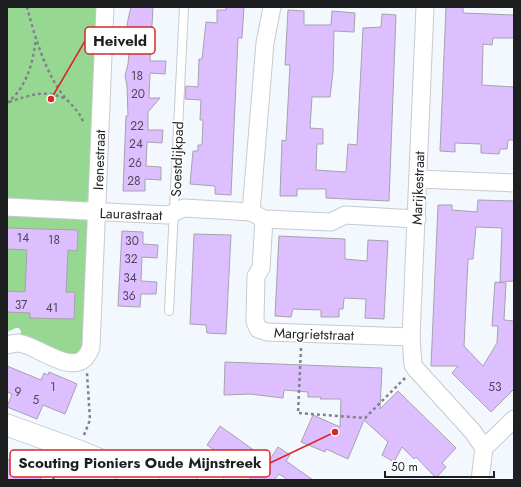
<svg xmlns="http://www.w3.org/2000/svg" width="521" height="487" viewBox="0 0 521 487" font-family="Jost,sans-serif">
	<rect width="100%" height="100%" fill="#f2f8fe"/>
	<g fill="#96d792">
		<polygon points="7,7 99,7 91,197 84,204 7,202"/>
		<polygon points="7,213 86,219 89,223 85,343 75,359 20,335 21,331 19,328 16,328 7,332"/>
	</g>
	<g fill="#ddbfff" stroke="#a6a3aa">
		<polygon points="131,7 153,7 150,61 166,61 165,74 150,73 149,98 160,98 148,112 148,130 163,130 162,143 147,142 146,166 161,167 161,180 145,179 145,191 123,191 126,116 128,116 127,86 125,76 128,64 130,42 127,24"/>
		<polygon points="226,7 244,7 242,38 238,38 231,195 215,194 215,186 190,184 193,151 198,151 198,145 202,145 203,120 200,120 201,100 185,99 186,86 198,87 199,59 202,59 206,22 217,23 217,10 226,10"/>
		<polygon points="446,7 463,7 463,13 514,15 514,38 493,38 492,45 483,44 482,85 514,87 514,140 508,140 507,149 500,149 499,154 481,153 481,144 455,143 455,152 440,151"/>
		<polygon points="288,10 304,11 304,25 331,25 332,11 355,13 354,32 334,31 333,72 330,97 312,97 310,128 323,129 323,144 317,144 316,170 346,172 348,144 357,145 363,28 381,27 382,14 396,15 389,201 326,198 326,189 297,189 297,196 280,196 282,140 286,141 290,65 285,65"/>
		<polygon points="478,200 514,201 514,281 500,282 502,228 476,227 473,259 468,259 464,346 483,366 497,343 498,326 492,326 495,282 506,283 504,320 514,321 514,389 491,412 452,373 458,366 431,366 438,205 452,205 452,210 477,212"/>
		<polygon points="7,228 78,230 77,251 68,250 66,292 75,292 74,319 30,318 30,313 7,312 7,291 25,292 27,250 7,249"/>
		<polygon points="122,231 143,232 143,244 158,245 157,258 142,257 141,281 157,282 156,294 141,294 140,307 118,306"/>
		<polygon points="194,234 231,235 226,334 207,333 206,325 190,324"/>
		<polygon points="279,236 345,239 345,259 367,261 368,240 388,241 384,319 365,318 366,299 344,298 343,309 339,309 339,317 321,317 321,310 293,309 291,317 275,316"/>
		<polygon points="225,362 382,368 380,409 398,391 456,448 442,463 446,467 436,478 416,457 414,459 402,447 394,462 382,455 388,442 364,420 348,459 326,449 325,452 301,442 313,415 340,427 341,399 320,399 321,397 308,397 308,392 284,390 283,398 250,394 224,395"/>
		<polygon points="7,366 41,380 44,373 48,375 49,372 77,384 65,414 43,405 37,419 7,407 12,394 7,392"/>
		<polygon points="220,426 269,461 278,447 290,455 286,461 313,480 288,480 279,474 274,480 249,480 252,476 207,445"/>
		<polygon points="7,459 41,471 41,480 7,480"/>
	</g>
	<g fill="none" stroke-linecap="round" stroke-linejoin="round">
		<g stroke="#c6cbd1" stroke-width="10">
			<polyline id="service" points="169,311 184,7"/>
		</g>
		<g stroke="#c6cbd1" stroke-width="19">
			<g id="minor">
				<polyline points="425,7 411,337 413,365 415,368 473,432 484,448"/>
				<polyline points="419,179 514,183"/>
				<polyline points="7,207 168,215 184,208 251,212 264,219 331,222 345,215 417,219"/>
				<polyline points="251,212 265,43 272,7"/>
				<polyline points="264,219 261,268 256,276 255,321 258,329 267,332 411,337"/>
				<path d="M 7,345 C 11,344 16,343 19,343 C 42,347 79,383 91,347 L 105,7"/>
				<polyline points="198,468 215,480"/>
				<polyline points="480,480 484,448 514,419"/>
			</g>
		</g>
		<g stroke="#c6cbd1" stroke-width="23">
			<polyline id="tertiary" points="7,425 79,451 149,480"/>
		</g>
		<g stroke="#808488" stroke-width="2.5" stroke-dasharray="3 3" stroke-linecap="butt">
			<path d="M 27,7 C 34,34 44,68 60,91 C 68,103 79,109 84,124"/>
			<path d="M 9,102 C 31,95 44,89 66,99"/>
			<path d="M 7,103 C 27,87 33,63 36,38"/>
			<polyline points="301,348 298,413 365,418 405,378"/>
			<polyline points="84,435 90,420 87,373"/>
			<polyline points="53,480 59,461"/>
		</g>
		<use href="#service" stroke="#fff" stroke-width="8"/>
		<use href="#minor" stroke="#fff" stroke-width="17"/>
		<use href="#tertiary" stroke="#fff" stroke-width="21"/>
	</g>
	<g text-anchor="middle" stroke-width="3" stroke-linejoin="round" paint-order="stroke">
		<g font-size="12" fill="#4d4758">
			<text x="137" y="80">18</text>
			<text x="138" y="98">20</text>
			<text x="137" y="130">22</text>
			<text x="136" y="148">24</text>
			<text x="135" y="167">26</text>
			<text x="134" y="185">28</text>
			<text x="23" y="242">14</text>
			<text x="54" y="244">18</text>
			<text x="132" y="245">30</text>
			<text x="131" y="263">32</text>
			<text x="130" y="282">34</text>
			<text x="129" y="300">36</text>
			<text x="21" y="309">37</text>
			<text x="52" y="312">41</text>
			<text x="53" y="391">1</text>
			<text x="495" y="391">53</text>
			<text x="18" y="396">9</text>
			<text x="36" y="404">5</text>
		</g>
		<g font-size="14" fill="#1d1f21" stroke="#fff">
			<text transform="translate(177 159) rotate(-88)" y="5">Soestdijkpad</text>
			<text transform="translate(99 160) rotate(-88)" y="5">Irenestraat</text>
			<text transform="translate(418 188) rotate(-88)" y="5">Marijkestraat</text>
			<text transform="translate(131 214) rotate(2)" y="5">Laurastraat</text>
			<text transform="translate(314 334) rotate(2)" y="5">Margrietstraat</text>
		</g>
	</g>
	<path fill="none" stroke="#d62828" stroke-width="1.5" d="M51 99L85 41M335 432L270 463"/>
	<g fill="#d62828" stroke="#fff" stroke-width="1.5">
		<circle cx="51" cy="99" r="4"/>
		<circle cx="335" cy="432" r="4"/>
	</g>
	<g fill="#fff" stroke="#d62828" stroke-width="1.5">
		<rect x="85" y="27" width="70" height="27" rx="4"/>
		<rect x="10" y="450" width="260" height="27" rx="4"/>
	</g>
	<g font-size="15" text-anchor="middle" font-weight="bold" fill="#1d1f21">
		<text x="120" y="46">Heiveld</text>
		<text x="140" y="468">Scouting Pioniers Oude Mijnstreek</text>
	</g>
	<rect width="521" height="487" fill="none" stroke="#1d1f21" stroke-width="16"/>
	<path d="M385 471v6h109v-6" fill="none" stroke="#1d1f21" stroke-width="2"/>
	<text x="391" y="471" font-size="12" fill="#1d1f21" stroke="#ffffff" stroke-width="3" paint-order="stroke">50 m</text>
</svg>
